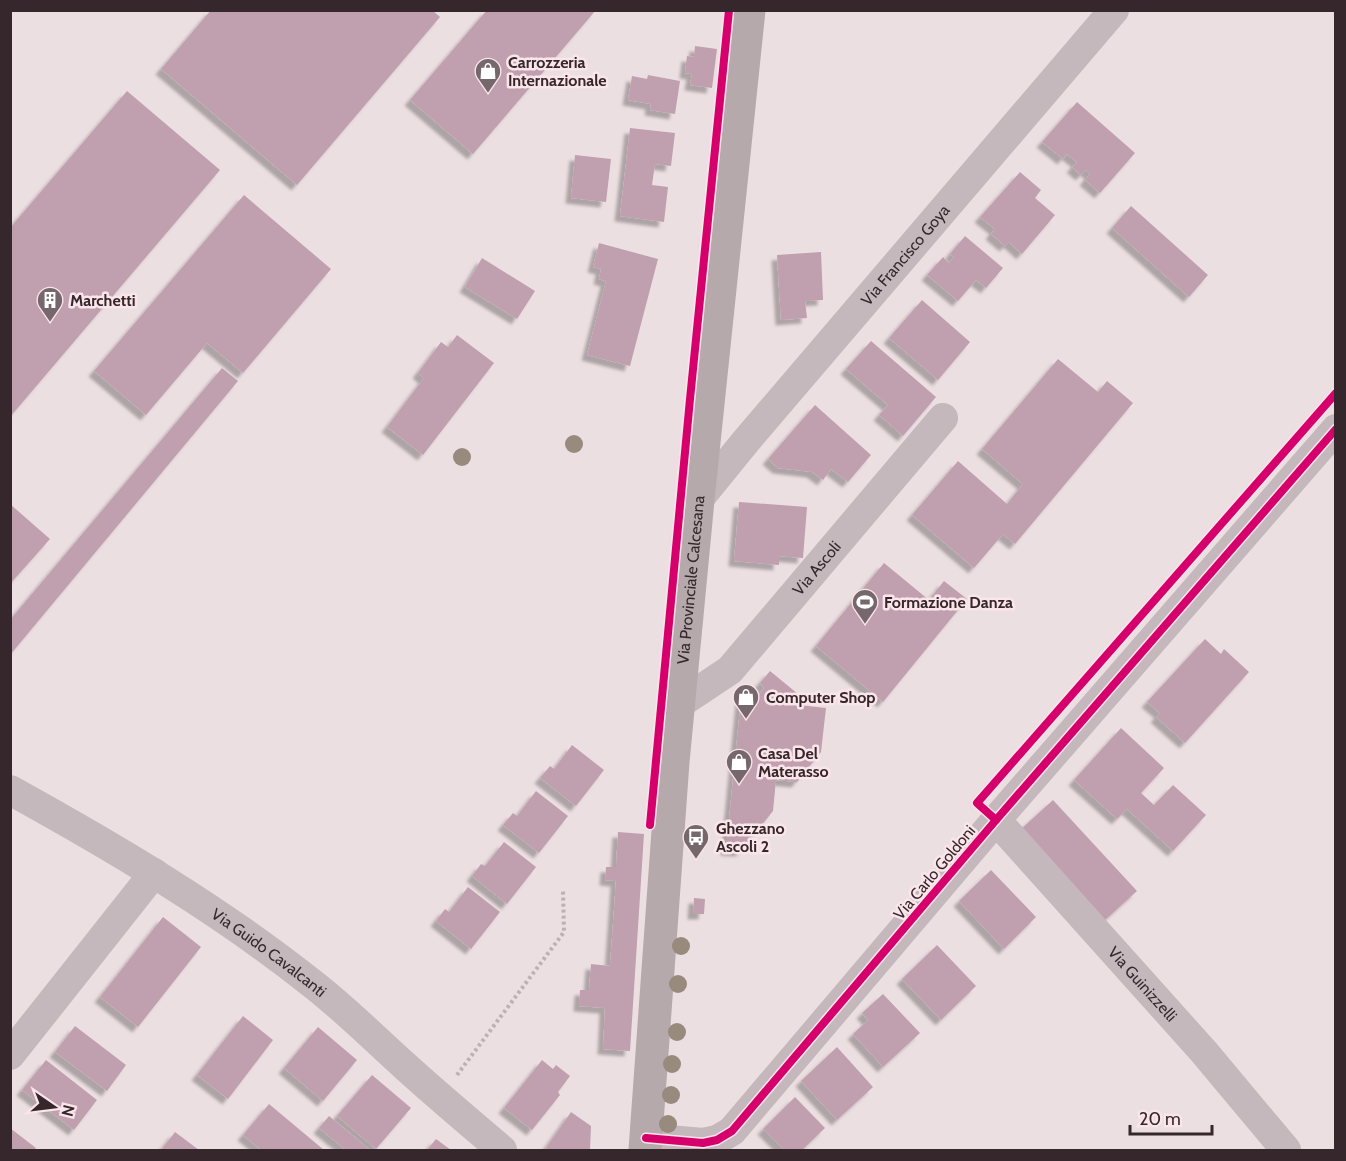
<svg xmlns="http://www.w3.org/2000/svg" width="1346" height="1161" viewBox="0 0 1346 1161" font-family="Cabin,sans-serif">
	<defs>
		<filter id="shadow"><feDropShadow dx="-5.5" dy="5.5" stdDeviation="1.5" flood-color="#0004"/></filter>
	</defs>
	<rect width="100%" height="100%" fill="#ecdfe2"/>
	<g fill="#c0a0af" filter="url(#shadow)">
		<polygon points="211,10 432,10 440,17 297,185 161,69"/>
		<polygon points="487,10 596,10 473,154 410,100"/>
		<polygon points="695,46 717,49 712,88 690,85 692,74 685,73 687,56 694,57"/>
		<polygon points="648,75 680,81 675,114 650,110 651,104 628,100 632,76 647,79"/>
		<polygon points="127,91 220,170 10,417 10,228"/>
		<polygon points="1077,102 1135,153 1100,193 1085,180 1090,174 1086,170 1081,175 1072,167 1077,162 1067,154 1063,159 1042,142"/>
		<polygon points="630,128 675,133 671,166 655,164 652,185 668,187 664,222 620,216"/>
		<polygon points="575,155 611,159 606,202 571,198"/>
		<polygon points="1020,172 1041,190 1035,198 1055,215 1022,254 1009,242 1005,246 991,234 995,229 980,217"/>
		<polygon points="244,195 331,269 243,373 207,343 146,415 94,371"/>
		<polygon points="1131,206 1208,275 1189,297 1112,228"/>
		<polygon points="965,236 1003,268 986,288 976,280 958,301 927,275 943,257 949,263 954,257 950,254"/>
		<polygon points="599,243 658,259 630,366 587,355 606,281 599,279 601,269 593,267"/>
		<polygon points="821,252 823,300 805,301 807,318 781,320 777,255"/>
		<polygon points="482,258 535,291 517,319 465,287"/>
		<polygon points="922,300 970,342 938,380 889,338"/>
		<polygon points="457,335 494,363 423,455 387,427 424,378 418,373 441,342 448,347"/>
		<polygon points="871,341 936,397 903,436 879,415 888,405 846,369"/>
		<polygon points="1058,359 1098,392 1107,381 1133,403 1015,544 1003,534 974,568 912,515 958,461 1007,504 1023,484 982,449"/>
		<polygon points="222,368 238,381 10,655 10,620"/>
		<polygon points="815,405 871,455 848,482 831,469 823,480 812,472 778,468 768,459"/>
		<polygon points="739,502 807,507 803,558 779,556 779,565 734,561"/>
		<polygon points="10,504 50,539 10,584"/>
		<polygon points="884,563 929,600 944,581 967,599 883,702 816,646"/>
		<polygon points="1205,639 1221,654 1224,649 1249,672 1185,743 1156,717 1160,713 1147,702"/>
		<polygon points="770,671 798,694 793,700 799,705 826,708 821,752 797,782 776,780 773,811 741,851 726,850 741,699 754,700 764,688 760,683"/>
		<polygon points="1121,728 1164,768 1141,793 1154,805 1173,785 1206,815 1173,851 1127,809 1117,819 1074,780"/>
		<polygon points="572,745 604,770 576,806 540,778 550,766 554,769"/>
		<polygon points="536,791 568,816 539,853 503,825 513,813 517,816"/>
		<polygon points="1053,800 1137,891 1104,921 1020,830"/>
		<polygon points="618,832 644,834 630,1051 603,1049 605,1008 579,1006 580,990 589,990 591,964 610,966 616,881 605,880 606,867 616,867"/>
		<polygon points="504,842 536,867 507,904 472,876 481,864 485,866"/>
		<polygon points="991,870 1036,917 1004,949 959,901"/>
		<polygon points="468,887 500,912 471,949 436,921 445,909 449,912"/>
		<polygon points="694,898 705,899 704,914 693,914"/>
		<polygon points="163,917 201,947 138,1027 100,997"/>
		<polygon points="937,945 976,986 941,1020 902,979"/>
		<polygon points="883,994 920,1033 883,1067 853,1034 868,1020 862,1013"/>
		<polygon points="243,1016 273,1040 228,1099 197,1075"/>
		<polygon points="75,1026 126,1065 107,1091 55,1052"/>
		<polygon points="318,1027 357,1060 323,1101 284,1068"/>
		<polygon points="837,1047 873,1087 837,1120 801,1081"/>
		<polygon points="46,1060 97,1100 74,1130 22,1090"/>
		<polygon points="542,1060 553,1069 556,1065 570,1076 558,1092 560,1095 532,1130 504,1108"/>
		<polygon points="372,1075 411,1108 376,1149 337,1116"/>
		<polygon points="795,1097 825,1128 802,1150 784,1150 763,1129"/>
		<polygon points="269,1104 324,1150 261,1150 243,1135"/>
		<polygon points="571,1112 591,1126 590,1150 550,1150 546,1148"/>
		<polygon points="329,1116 370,1150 346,1150 319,1128"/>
		<polygon points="10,1128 36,1148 34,1150 10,1150"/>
		<polygon points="175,1132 199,1150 161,1150"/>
		<polygon points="436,1139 451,1150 427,1150"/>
	</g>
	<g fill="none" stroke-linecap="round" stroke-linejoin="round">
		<polyline stroke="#beb0b5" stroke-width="4" stroke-dasharray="3 3" stroke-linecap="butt" points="457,1075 564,932 563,890"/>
		<g stroke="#c5b8bc" stroke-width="30">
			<path id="s1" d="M 698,500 L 746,441 L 1114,10"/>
			<path id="s2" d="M 679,704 L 730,670 L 943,418"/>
			<path id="s3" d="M 10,790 C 115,848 220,910 314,985 C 346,1010 375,1039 406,1067 C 437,1095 470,1123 502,1150"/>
			<path id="s4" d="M 996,820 L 1204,1052 L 1286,1150"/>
			<polyline points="10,1055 154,873"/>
			<polyline points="646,1138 703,1143 717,1140 732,1131 996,820 1336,429"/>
		</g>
		<path stroke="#b6a9ac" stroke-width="33" id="s5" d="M 645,1150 L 673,762 L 698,500 L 749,10"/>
		<g stroke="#fae6ea" stroke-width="11">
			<g id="cycleway">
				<polyline points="996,820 977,803 1336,393"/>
				<polyline points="650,825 690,399 729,10"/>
				<polyline points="646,1138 703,1143 717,1140 732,1131 996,820 1336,429"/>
			</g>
		</g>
		<use href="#cycleway" stroke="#d6006c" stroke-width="8"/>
	</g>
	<g fill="#988a7d">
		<circle cx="574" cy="444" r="9"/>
		<circle cx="462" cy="457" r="9"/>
		<circle cx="681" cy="946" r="9"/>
		<circle cx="678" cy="984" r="9"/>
		<circle cx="677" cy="1032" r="9"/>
		<circle cx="672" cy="1064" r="9"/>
		<circle cx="671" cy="1095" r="9"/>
		<circle cx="668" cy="1124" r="9"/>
	</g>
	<defs>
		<g id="shop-pin" transform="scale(1.35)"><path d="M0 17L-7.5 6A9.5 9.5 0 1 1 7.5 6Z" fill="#76676c" stroke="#fae6ea"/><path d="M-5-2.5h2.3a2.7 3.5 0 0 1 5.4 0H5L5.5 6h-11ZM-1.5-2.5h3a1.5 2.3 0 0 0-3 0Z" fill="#fff"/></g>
		<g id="building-pin" transform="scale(1.35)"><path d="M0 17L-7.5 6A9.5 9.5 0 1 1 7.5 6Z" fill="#76676c" stroke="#fae6ea"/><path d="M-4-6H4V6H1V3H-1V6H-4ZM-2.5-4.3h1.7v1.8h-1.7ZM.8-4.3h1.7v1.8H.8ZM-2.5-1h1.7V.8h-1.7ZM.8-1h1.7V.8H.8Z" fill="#fff"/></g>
		<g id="stadium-pin" transform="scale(1.35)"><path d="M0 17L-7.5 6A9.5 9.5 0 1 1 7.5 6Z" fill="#76676c" stroke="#fae6ea"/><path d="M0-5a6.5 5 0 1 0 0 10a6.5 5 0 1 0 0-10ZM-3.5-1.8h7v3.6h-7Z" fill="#fff"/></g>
		<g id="bus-pin" transform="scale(1.35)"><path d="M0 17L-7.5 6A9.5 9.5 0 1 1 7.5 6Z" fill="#76676c" stroke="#fae6ea"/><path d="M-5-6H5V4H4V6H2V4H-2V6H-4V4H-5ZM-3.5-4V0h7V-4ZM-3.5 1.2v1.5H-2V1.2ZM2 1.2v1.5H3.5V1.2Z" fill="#fff"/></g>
	</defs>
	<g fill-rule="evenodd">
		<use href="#shop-pin" x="488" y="71"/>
		<use href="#building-pin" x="50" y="300"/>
		<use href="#stadium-pin" x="865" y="602"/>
		<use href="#shop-pin" x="746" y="697"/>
		<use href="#shop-pin" x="739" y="762"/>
		<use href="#bus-pin" x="696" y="837"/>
	</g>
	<g text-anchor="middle" stroke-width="5" stroke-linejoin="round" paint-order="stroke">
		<g font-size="16" font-weight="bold" fill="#36272d" stroke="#fae6ea" text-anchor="start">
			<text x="508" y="68">Carrozzeria<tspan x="508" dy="18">Internazionale</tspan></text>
			<text x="70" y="306">Marchetti</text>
			<text x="884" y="608">Formazione Danza</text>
			<text x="766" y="703">Computer Shop</text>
			<text x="758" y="759">Casa Del<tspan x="758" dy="18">Materasso</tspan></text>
			<text x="716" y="834">Ghezzano<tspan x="716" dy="18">Ascoli 2</tspan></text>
		</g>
		<g font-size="16" fill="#36272d" stroke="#fae6ea">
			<text dy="6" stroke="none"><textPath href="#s1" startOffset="321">Via Francisco Goya</textPath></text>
			<text dy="6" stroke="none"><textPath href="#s2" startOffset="195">Via Ascoli</textPath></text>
			<text dy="6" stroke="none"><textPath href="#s5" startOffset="572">Via Provinciale Calcesana</textPath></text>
			<text transform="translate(934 872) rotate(-50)" y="6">Via Carlo Goldoni</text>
			<text dy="6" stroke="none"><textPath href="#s3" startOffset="306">Via Guido Cavalcanti</textPath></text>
			<text dy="6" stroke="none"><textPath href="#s4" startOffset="220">Via Guinizzelli</textPath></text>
		</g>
	</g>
	<rect width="1346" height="1161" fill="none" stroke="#36272d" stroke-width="24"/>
	<g transform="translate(54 1107) rotate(104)" stroke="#fae6ea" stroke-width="4.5" paint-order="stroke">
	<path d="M0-4.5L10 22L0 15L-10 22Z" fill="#36272d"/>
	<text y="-9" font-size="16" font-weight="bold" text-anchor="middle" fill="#36272d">N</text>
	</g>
	<path d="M1130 1125v9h82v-9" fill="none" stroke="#36272d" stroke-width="3"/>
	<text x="1139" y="1125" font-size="18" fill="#36272d" stroke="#fae6ea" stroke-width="4.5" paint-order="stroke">20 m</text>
</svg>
